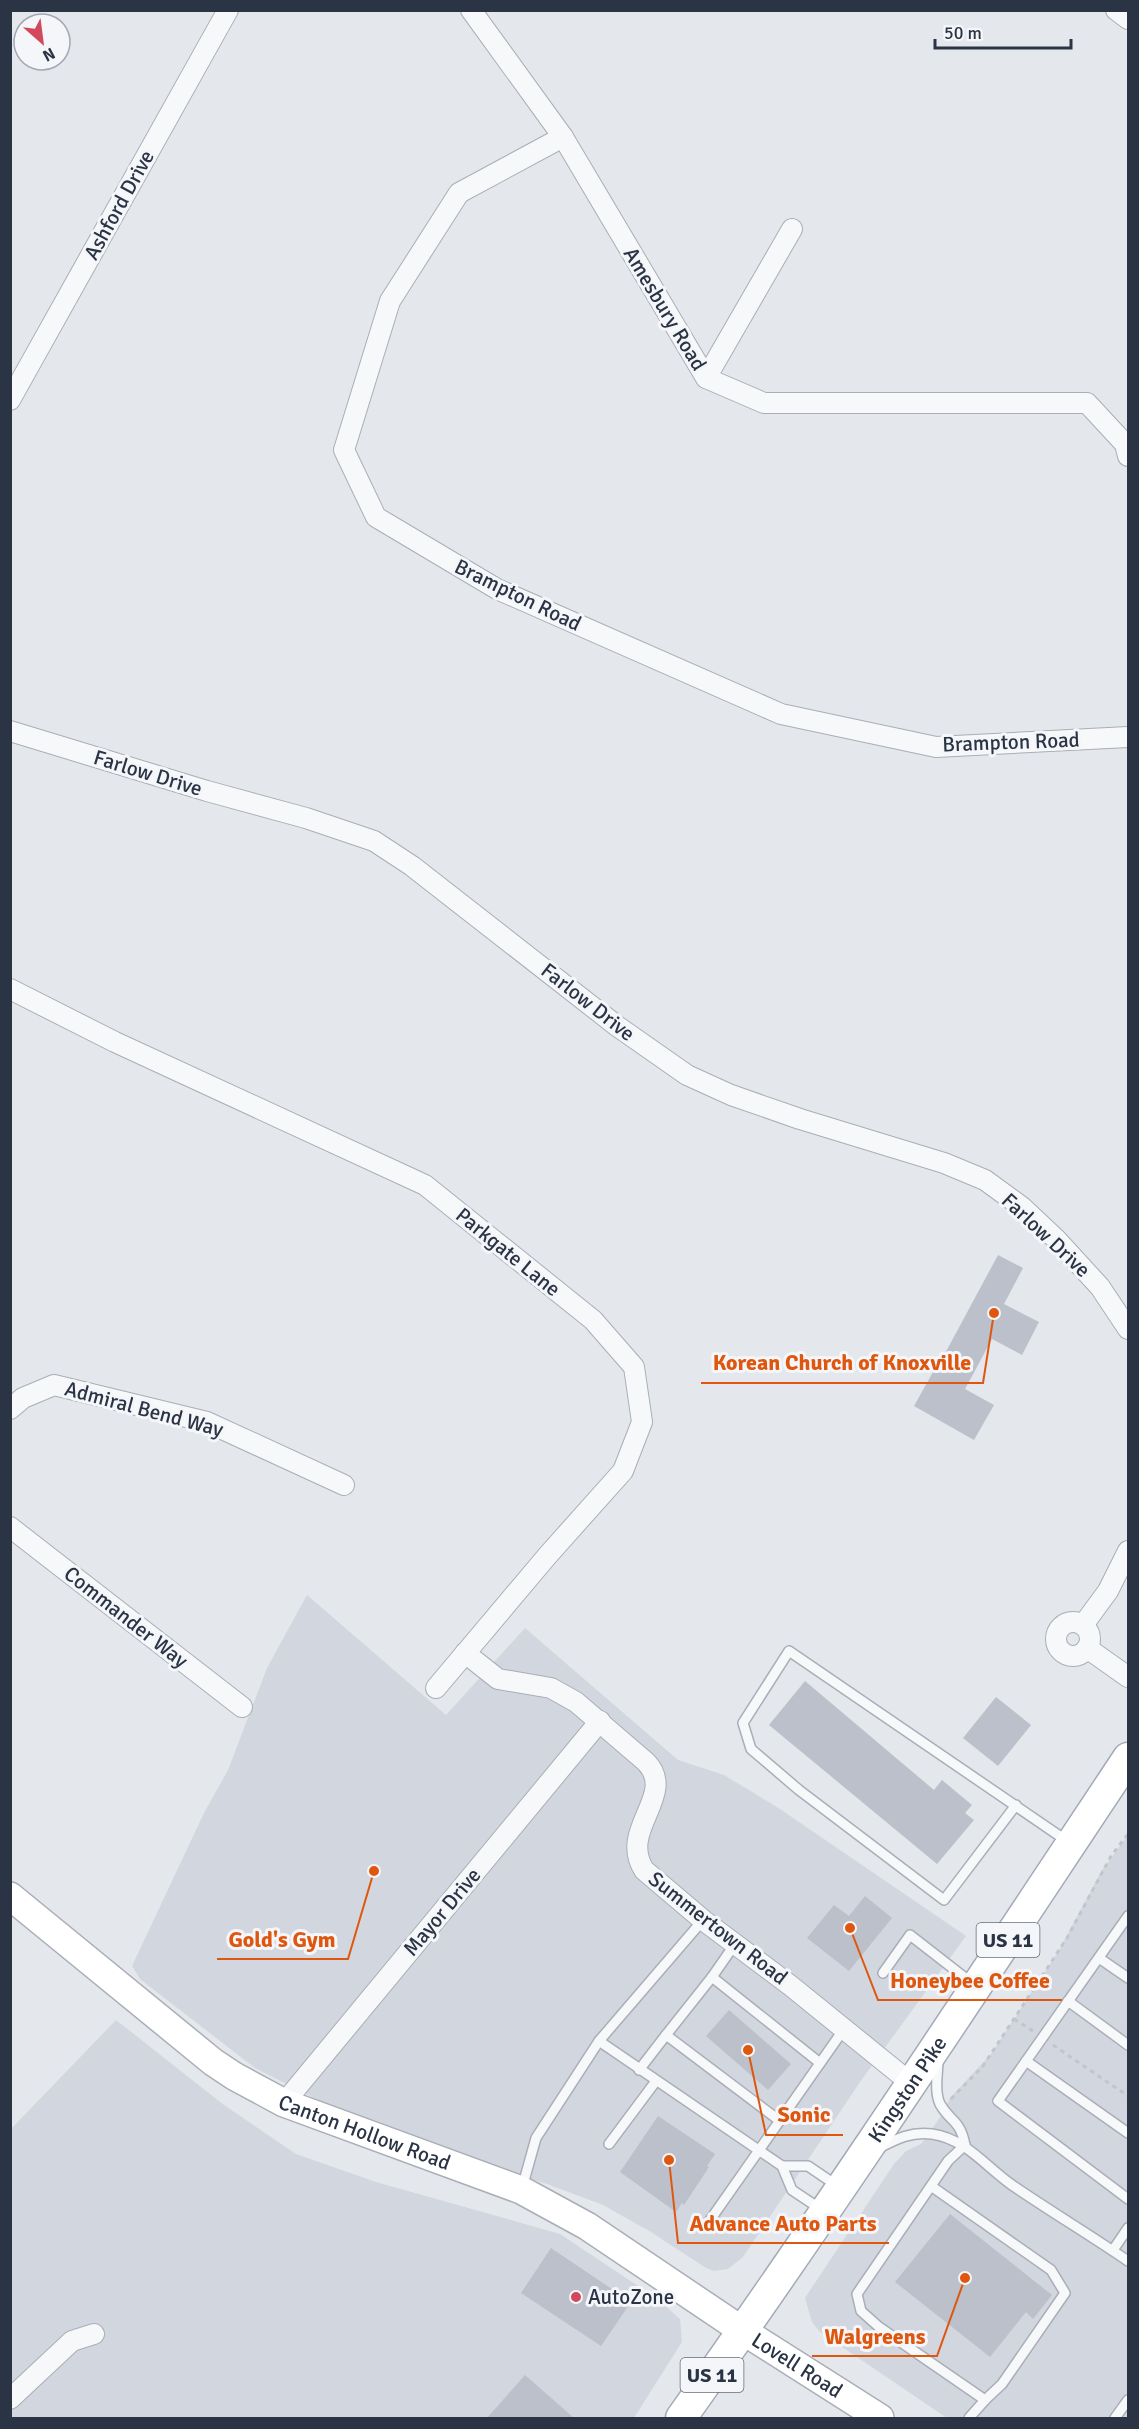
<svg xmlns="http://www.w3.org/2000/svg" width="1139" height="2429" viewBox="0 0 1139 2429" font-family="Signika,sans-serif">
	<rect width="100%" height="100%" fill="#e4e7ec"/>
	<g fill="#d2d6de">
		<polygon points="307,1595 446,1715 525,1628 678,1760 724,1775 780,1809 966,1936 860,2082 743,2257 728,2269 714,2271 706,2268 651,2232 603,2205 547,2184 450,2154 320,2101 255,2068 140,1979 132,1966 204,1813 228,1770 267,1668"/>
		<polygon points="1128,1835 1128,2418 947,2418 820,2332 812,2322 805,2298 894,2164 906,2151 921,2144 941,2116 950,2098 991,2054 1058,1952 1102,1870"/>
		<polygon points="116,2020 224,2105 296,2154 376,2182 560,2234 656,2298 680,2319 682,2342 634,2418 11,2418 10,2130"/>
	</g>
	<g fill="#bbc0ca">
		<polygon points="998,1255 1023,1268 1004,1304 1039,1322 1022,1355 992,1339 965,1389 994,1405 974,1440 914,1406 933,1372 935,1372"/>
		<polygon points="805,1681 934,1790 942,1780 972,1805 965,1813 974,1820 937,1864 769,1725"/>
		<polygon points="996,1697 1031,1725 998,1766 963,1738"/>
		<polygon points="865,1896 892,1918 849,1971 807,1938 834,1905 849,1916"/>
		<polygon points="729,2010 791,2064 768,2090 706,2036"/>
		<polygon points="658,2116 715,2154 707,2166 709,2167 684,2205 682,2203 676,2212 620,2172"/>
		<polygon points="950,2214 1052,2295 1033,2319 1026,2312 990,2357 895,2282"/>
		<polygon points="551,2248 631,2302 601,2346 521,2293"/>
		<polygon points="525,2375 574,2418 487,2418"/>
	</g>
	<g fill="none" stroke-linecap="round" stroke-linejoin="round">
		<g stroke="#a9aeb7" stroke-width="12">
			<g id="lane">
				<polyline points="1016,1805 944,1900 799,1790 751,1749 743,1723 789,1651 1067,1841"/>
				<polyline points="1128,1916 998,2101 1128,2199"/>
				<polyline points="1099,1958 1128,1978"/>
				<polyline points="883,1973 910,1935 973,1984"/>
				<polyline points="712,1977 735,1944"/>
				<polyline points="1068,2001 1128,2045"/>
				<polyline points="599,2041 782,2166 792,2190 822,2210"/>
				<path d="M 938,2060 C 938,2073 934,2091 940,2104 C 950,2122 960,2119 965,2145"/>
				<polyline points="1026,2061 1128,2133"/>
				<polyline points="639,2070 666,2035"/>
				<polyline points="780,2121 666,2035 712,1977 820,2063"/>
				<polyline points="609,2144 656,2081"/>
				<path d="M 879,2148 C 896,2139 912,2131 932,2134 C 966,2139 985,2166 1012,2185 C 1050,2211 1090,2235 1128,2261"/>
				<polyline points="782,2166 808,2166 836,2185"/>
				<polyline points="931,2186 1051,2270 1065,2293 1002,2384 985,2400 879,2327 861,2311 857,2294 948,2161 965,2145"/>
				<polyline points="522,2188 536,2138 599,2041 703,1920"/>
				<polyline points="708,2223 844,2029"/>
				<polyline points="1113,2250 1128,2228"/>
				<polyline points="969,2418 985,2400"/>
				<polyline points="1115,2418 1128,2400"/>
			</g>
		</g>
		<g stroke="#a9aeb7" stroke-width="22">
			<g id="street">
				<polyline points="471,10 563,137 706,378 764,403 1087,403 1125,444 1128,456"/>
				<polyline points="1116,10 1128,19"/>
				<polyline points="563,137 459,193 390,301 344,450 376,517 497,589 781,714 936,747 1128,737"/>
				<polyline points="706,378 792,229"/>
				<polyline points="10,400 228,10"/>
				<polyline points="10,731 207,791 306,818 374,841 412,866 617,1026 687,1075 731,1095 800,1119 944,1163 985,1180 1022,1207 1056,1239 1100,1287 1128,1329"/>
				<polyline points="10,989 115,1042 425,1185 593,1320 634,1367 642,1422 623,1471 548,1555 436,1688"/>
				<polyline points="10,1409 23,1398 54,1385 207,1422 344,1485"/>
				<polyline points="10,1527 242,1707"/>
				<circle cx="1073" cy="1639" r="17"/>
				<polyline points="1083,1625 1108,1591 1128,1551"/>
				<polyline points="1087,1648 1128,1677"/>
				<path d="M 465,1653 L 498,1679 L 551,1688 L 576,1702 L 646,1762 C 678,1795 618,1829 644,1870 L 703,1920 L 791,1986 L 912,2084"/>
				<polyline points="284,2103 600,1721"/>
				<polyline points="10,2399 72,2341 94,2334"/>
			</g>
		</g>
		<g stroke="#a9aeb7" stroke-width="30">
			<g id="secondary">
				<path id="s1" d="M 10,1896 L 213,2062 L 234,2076 L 284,2103 L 521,2190 L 587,2226 L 743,2331 L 880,2418"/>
			</g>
		</g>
		<g stroke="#a3abb8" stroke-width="33">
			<g id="primary">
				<path id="s2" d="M 681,2418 C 835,2202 981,1979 1128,1758"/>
			</g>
		</g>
		<g stroke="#c2c5cb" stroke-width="3" stroke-dasharray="4.5 4.5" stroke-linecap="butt">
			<polyline points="1014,2019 1033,2031"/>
			<polyline points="1053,2045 1128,2096"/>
			<polyline points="951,2099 983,2066 1067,1938 1111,1856 1128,1834"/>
		</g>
		<use href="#lane" stroke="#f7f8fa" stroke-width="9"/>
		<use href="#street" stroke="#f7f8fa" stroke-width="20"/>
		<use href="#secondary" stroke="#fff" stroke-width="27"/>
		<use href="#primary" stroke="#fff" stroke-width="30"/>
	</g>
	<circle fill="#d1495b" stroke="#f4f6f9" stroke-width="2" cx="576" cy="2297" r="6"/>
	<g text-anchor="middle" stroke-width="6" stroke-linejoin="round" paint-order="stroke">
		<g fill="#f4f6f9" stroke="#676e7b" stroke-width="1.5">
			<rect x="976.5" y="1923" width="63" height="34" rx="4.5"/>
			<rect x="680.5" y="2358" width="63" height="34" rx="4.5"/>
		</g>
		<g font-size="20" font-weight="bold" fill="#2b3445">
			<text x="1008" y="1947">US 11</text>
			<text x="712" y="2382">US 11</text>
		</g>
		<g font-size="21" fill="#2b3445" stroke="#f4f6f9">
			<text transform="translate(119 205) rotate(-61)" y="7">Ashford Drive</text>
			<text transform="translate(665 309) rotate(59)" y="7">Amesbury Road</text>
			<text transform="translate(518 595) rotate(26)" y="7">Brampton Road</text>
			<text transform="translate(1011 742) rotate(-2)" y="7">Brampton Road</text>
			<text transform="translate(148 773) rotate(17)" y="7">Farlow Drive</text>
			<text transform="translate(588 1002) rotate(38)" y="7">Farlow Drive</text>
			<text transform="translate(1046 1235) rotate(43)" y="7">Farlow Drive</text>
			<text transform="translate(508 1252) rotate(39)" y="7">Parkgate Lane</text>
			<text transform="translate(144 1409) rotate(15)" y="7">Admiral Bend Way</text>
			<text transform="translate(126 1617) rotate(38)" y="7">Commander Way</text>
			<text transform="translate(442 1912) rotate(-50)" y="7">Mayor Drive</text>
			<text transform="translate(718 1928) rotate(38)" y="7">Summertown Road</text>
			<text dy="7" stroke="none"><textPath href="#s2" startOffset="399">Kingston Pike</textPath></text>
			<text dy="7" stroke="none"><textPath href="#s1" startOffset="430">Canton Hollow Road</textPath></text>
			<text dy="7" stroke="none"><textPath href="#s1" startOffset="924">Lovell Road</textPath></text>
		</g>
		<g font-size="21" fill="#2b3445" stroke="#f4f6f9" text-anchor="start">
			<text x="588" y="2304">AutoZone</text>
		</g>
	</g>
	<path fill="none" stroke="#df570f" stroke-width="2" d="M994 1313L983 1383H701M374 1871L348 1959H217M850 1928L878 2000H1062M748 2050L766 2135H843M669 2160L678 2243H889M965 2278L937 2356H812"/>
	<g fill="#df570f" stroke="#f4f6f9" stroke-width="2">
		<circle cx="994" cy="1313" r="6"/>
		<circle cx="374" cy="1871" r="6"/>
		<circle cx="850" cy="1928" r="6"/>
		<circle cx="748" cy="2050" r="6"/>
		<circle cx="669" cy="2160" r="6"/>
		<circle cx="965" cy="2278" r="6"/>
	</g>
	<g font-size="22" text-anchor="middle" font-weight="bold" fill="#df570f" stroke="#f4f6f9" stroke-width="6" stroke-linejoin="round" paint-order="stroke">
		<text x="842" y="1370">Korean Church of Knoxville</text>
		<text x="282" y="1947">Gold's Gym</text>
		<text x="970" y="1988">Honeybee Coffee</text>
		<text x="804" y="2122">Sonic</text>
		<text x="783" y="2231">Advance Auto Parts</text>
		<text x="875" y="2344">Walgreens</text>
	</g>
	<rect width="1139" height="2429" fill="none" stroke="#2b3445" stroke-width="24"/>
	<g transform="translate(42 42) rotate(152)"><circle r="28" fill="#f4f6f9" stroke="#a4a8b1" stroke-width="1.5"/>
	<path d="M0-4.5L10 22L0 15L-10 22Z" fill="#d1495b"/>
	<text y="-9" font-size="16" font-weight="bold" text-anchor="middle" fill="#2b3445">N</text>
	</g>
	<path d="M935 39v9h136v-9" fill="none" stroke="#2b3445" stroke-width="3"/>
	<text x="944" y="39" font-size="18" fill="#2b3445" stroke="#f4f6f9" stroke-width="4.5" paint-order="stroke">50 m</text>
</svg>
